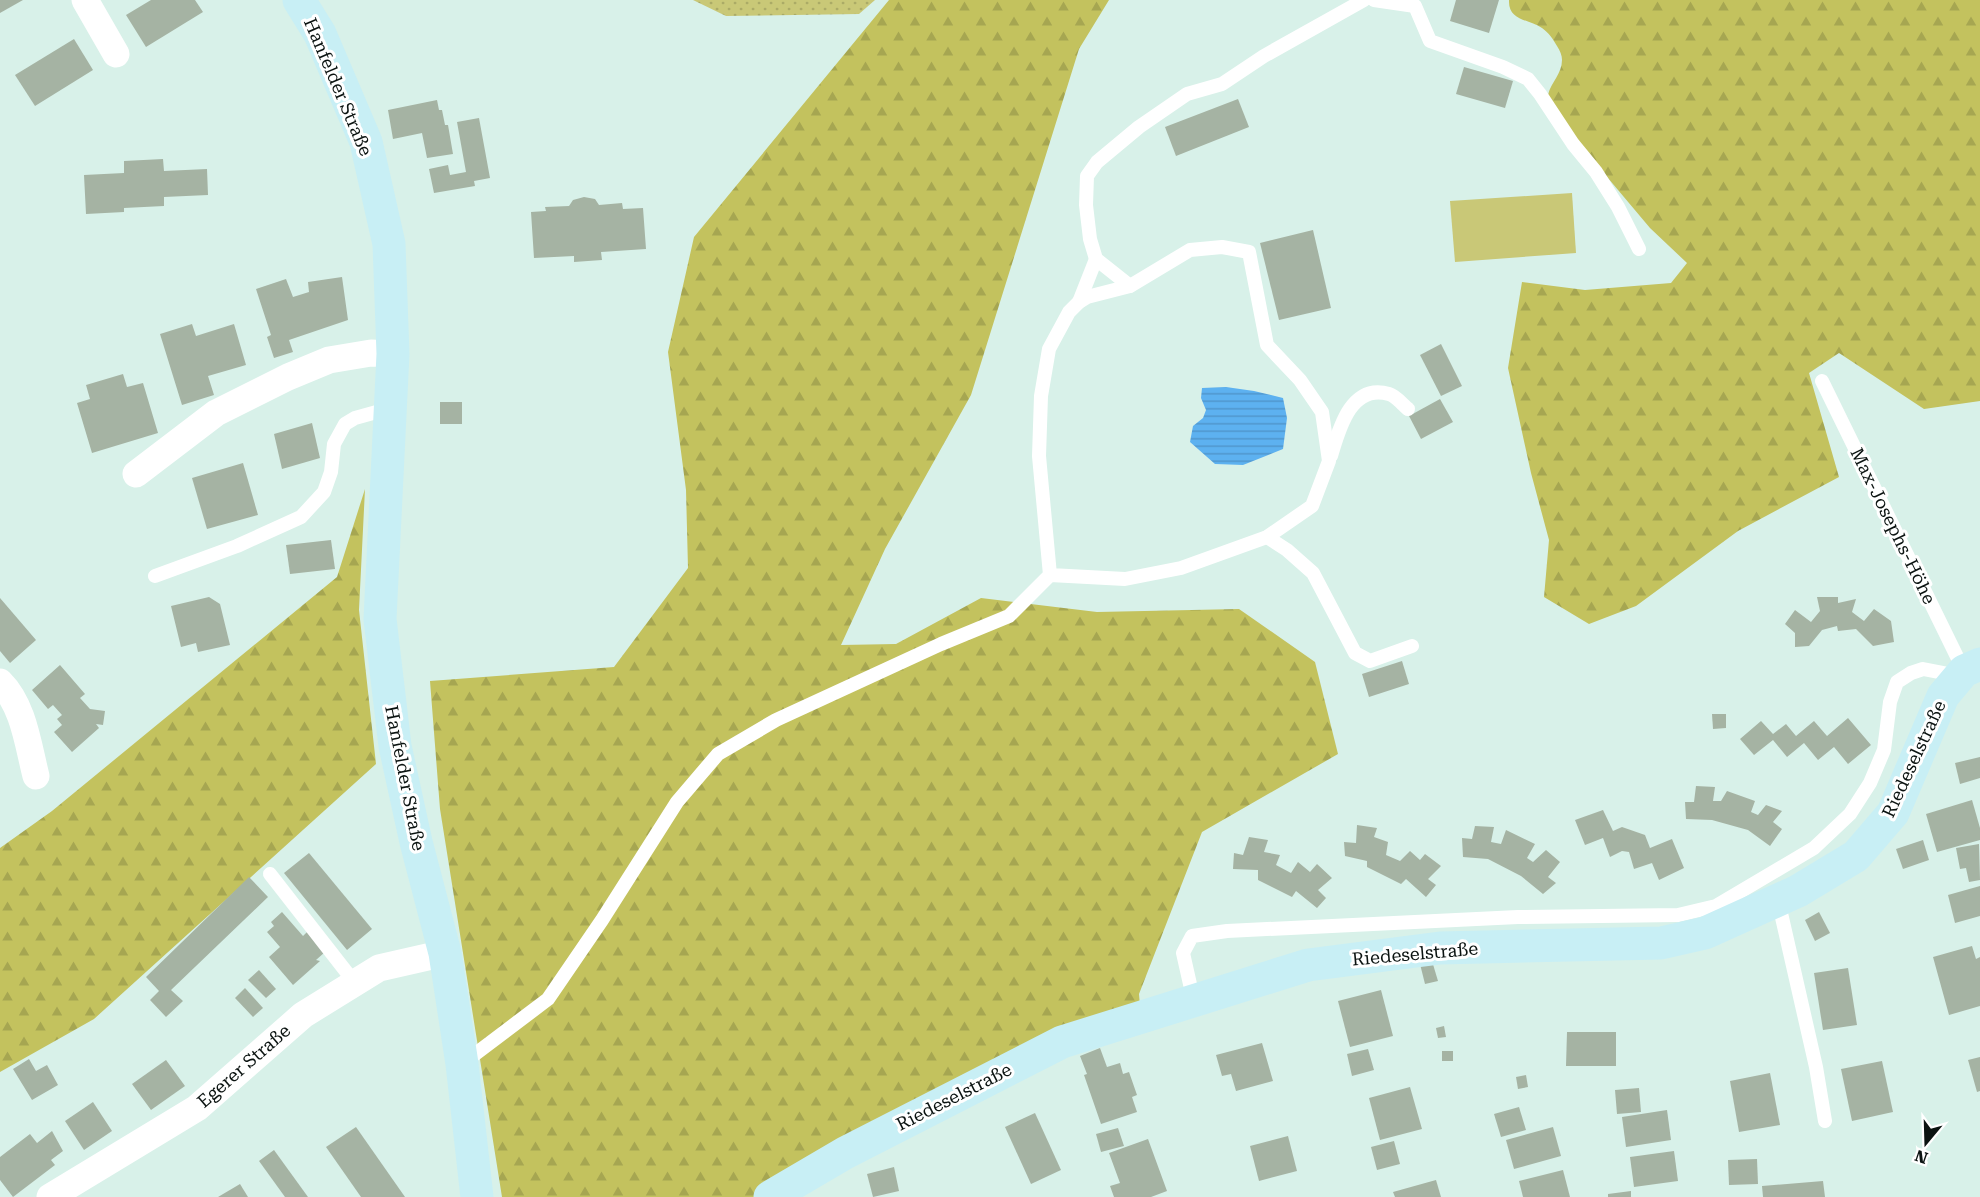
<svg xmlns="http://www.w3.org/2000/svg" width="1980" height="1197" viewBox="0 0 1980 1197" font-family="'Roboto Serif',serif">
	<defs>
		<pattern id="grass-dots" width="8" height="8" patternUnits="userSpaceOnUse" patternTransform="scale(1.5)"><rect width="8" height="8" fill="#c9c877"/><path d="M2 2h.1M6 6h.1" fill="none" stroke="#abab66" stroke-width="1.8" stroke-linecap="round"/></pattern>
		<pattern id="forest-firs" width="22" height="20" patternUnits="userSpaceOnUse" patternTransform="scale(1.5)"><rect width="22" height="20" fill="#c3c25e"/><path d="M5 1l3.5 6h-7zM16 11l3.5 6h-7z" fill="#a6a651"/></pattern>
		<pattern id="water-rules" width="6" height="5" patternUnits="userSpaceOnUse" patternTransform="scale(1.5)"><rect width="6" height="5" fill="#5db1f0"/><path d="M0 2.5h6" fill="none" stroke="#5097cd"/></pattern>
	</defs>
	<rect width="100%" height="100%" fill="#d8f1e9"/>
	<polygon fill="url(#grass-dots)" points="693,0 875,0 859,14 726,16"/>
	<g fill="url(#forest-firs)">
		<polygon points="889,0 1109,0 1079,49 971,395 885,549 841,645 896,644 981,598 1097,612 1239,609 1315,662 1338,754 1202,832 1139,994 1141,1018 770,1197 502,1197 440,809 430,681 614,667 688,568 686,490 668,352 694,237"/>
		<path d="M 1509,0 L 1980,0 L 1980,401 L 1924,409 L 1839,353 L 1809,373 L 1839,477 L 1738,531 L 1636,606 L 1589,624 L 1544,597 L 1549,540 L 1531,473 L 1508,368 L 1522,282 L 1585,290 L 1671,283 L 1687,263 L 1650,228 L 1581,146 L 1548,95 C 1551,82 1562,74 1562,60 C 1562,55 1560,51 1557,46 C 1553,39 1549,33 1542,28 C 1529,19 1508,21 1509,0 Z"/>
		<polygon points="365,489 359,610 376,764 94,1019 0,1072 0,848 52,811 337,577"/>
	</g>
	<polygon fill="#c9c877" points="1572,193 1576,253 1455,262 1450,201"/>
	<polygon fill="url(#water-rules)" points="1226,387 1254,391 1283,398 1287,418 1283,449 1243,465 1215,464 1190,442 1193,426 1203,418 1206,410 1201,398 1202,388"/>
	<g fill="#a5b3a3">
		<polygon points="0,0 23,0 0,13"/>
		<polygon points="151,0 195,0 203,12 146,47 126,15"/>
		<polygon points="1456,0 1499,0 1489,33 1450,21"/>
		<polygon points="74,39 93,70 35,106 15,75"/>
		<polygon points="1464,67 1513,81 1505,108 1456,94"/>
		<polygon points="1238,99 1249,127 1176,156 1165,127"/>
		<polygon points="437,100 439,110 442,110 445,125 448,125 453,154 427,158 422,133 393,139 388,110"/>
		<polygon points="479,118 490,178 474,181 475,186 434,193 429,169 448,165 450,175 466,172 457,122"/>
		<polygon points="163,159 164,171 207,169 208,195 164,197 164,206 124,208 124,212 86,214 84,175 124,173 124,161"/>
		<polygon points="584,197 595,199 599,205 622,203 623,209 643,208 646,249 601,252 602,260 574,262 574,256 534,258 531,212 546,211 545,207 569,206 573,200"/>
		<polygon points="1313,230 1331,308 1279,320 1260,243"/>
		<polygon points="342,277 348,320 289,340 293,352 274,358 267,337 271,335 256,289 286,279 293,297 309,292 308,282"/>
		<polygon points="192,324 196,336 234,324 246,365 208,376 214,395 182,405 160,334"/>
		<polygon points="1441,344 1462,386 1441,396 1420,355"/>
		<polygon points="123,374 127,387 143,383 158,433 92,453 77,403 90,399 86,385"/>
		<polygon points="1440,399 1453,422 1421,439 1409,416"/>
		<rect x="440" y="402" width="22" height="22"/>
		<polygon points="312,423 320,458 282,469 274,434"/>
		<polygon points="243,463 258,515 207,529 192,478"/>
		<polygon points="331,540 335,569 290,574 286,545"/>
		<polygon points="209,597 220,604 230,645 198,652 196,643 181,647 171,606"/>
		<polygon points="1817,597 1838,597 1838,603 1856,599 1852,612 1864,621 1874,609 1891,621 1894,642 1873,646 1856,629 1838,631 1837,626 1822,630 1809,646 1795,647 1795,633 1785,624 1795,610 1811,622 1820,611"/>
		<polygon points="0,598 36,640 10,663 0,651"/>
		<polygon points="1402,661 1409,684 1369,697 1362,674"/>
		<polygon points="60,665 85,694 80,698 90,709 105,711 103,725 96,724 99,728 72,752 54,732 62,725 57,719 62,715 53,705 48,709 32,690"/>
		<polygon points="1712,714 1726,714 1726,728 1713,729"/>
		<polygon points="1848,718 1871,745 1848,764 1834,747 1818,760 1804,743 1787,757 1773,740 1754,755 1740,739 1761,721 1773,734 1786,724 1796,736 1814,721 1827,736"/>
		<polygon points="1980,757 1980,778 1960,784 1955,763"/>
		<polygon points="1696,786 1715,787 1713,801 1721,801 1727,791 1755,801 1751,812 1758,815 1766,805 1782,811 1773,822 1782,829 1770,846 1748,830 1712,820 1686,819 1685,802 1694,802"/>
		<polygon points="1972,800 1980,828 1980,840 1937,852 1926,814"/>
		<polygon points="1603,810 1613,831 1622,827 1645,835 1650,848 1672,839 1684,868 1659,880 1652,863 1634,869 1629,852 1622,851 1610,857 1603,838 1585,845 1575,820"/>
		<polygon points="1357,825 1377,828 1374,837 1388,842 1386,855 1400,861 1410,851 1420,860 1425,854 1441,866 1428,879 1436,885 1426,897 1406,879 1401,884 1367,867 1367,861 1345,856 1344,842 1356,843"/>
		<polygon points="1475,826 1494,827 1491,842 1501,844 1506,830 1535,844 1527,858 1533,862 1546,850 1560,862 1548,877 1556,883 1543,894 1521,876 1488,859 1463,857 1462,838 1472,839"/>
		<polygon points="1249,837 1268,840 1264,852 1280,855 1276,865 1291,873 1298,862 1310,872 1317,864 1332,878 1318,890 1326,898 1317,908 1296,891 1292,897 1258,880 1258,870 1233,869 1234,853 1243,855"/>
		<polygon points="1923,840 1929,860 1903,869 1896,849"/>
		<polygon points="1979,844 1980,880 1969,882 1966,868 1960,869 1956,848"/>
		<polygon points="309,853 372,929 347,950 284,873"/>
		<polygon points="249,877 268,897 171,990 183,1001 166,1017 150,1000 159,991 146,977"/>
		<polygon points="1980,886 1980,916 1955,923 1948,895"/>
		<polygon points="282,912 303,936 308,931 325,952 316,960 320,961 293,985 269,957 280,947 267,932 274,926 271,922"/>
		<polygon points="1819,912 1830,933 1815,941 1805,920"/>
		<polygon points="1972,946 1976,959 1980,957 1980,1006 1949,1015 1933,957"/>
		<polygon points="1432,961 1438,981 1425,984 1420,964"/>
		<polygon points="1848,968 1857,1025 1823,1030 1814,973"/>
		<polygon points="259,970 276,989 266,998 248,980"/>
		<polygon points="245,988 263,1008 253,1017 235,998"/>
		<polygon points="1381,990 1393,1036 1350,1047 1338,1001"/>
		<polygon points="1444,1026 1446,1037 1438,1038 1436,1028"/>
		<polygon points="1567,1032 1616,1032 1616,1066 1566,1066"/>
		<polygon points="1262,1043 1273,1081 1236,1091 1231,1074 1222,1076 1216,1055"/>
		<polygon points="1100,1048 1107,1067 1120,1063 1123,1074 1129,1072 1137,1095 1132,1097 1137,1112 1101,1124 1084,1075 1087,1074 1080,1056"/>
		<polygon points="1368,1049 1374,1070 1352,1076 1347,1054"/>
		<rect x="1442" y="1051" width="11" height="10"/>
		<polygon points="1980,1057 1980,1091 1977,1092 1968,1060"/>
		<polygon points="29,1059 36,1071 47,1065 58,1085 32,1100 13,1069"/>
		<polygon points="166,1060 185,1086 151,1110 132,1084"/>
		<polygon points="1882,1061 1893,1112 1852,1121 1841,1069"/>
		<polygon points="1770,1073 1780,1125 1739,1132 1730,1081"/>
		<polygon points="1526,1075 1528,1087 1518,1089 1516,1077"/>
		<polygon points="1410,1087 1422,1129 1380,1140 1369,1098"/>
		<polygon points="1639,1088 1641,1112 1617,1114 1615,1090"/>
		<polygon points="93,1102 112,1131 84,1150 65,1121"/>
		<polygon points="1519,1107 1526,1130 1501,1137 1494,1114"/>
		<polygon points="1667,1110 1671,1140 1626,1147 1622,1117"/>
		<polygon points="1035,1113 1061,1170 1031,1184 1005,1127"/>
		<polygon points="356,1127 405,1197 361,1197 326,1147"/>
		<polygon points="1553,1127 1561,1156 1514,1169 1506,1140"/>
		<polygon points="1118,1128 1124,1146 1101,1152 1096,1134"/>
		<polygon points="52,1131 63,1151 51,1160 55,1165 13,1197 0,1180 0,1157 30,1134 37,1143"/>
		<polygon points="1288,1136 1297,1171 1259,1181 1250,1146"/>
		<polygon points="1148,1139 1167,1191 1151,1197 1114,1197 1110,1186 1120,1183 1109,1153"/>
		<polygon points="1394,1141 1400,1164 1377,1170 1371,1147"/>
		<polygon points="274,1150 308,1197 285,1197 259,1161"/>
		<polygon points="1674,1151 1678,1181 1634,1187 1630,1157"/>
		<polygon points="1757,1159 1758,1184 1729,1185 1728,1160"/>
		<polygon points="894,1167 899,1191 873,1197 867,1174"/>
		<polygon points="1563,1170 1570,1197 1523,1197 1519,1181"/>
		<polygon points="1436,1180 1441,1197 1395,1197 1393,1192"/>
		<polygon points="1823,1181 1825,1197 1763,1197 1762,1186"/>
		<polygon points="240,1184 248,1197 218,1197"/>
		<polygon points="1631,1191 1631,1197 1608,1197 1608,1194"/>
	</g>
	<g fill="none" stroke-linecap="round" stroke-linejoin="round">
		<g stroke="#fff" stroke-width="14">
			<polyline points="1374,0 1415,6 1430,41 1503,67 1528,79 1540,94 1573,144 1596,172 1618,207 1639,249"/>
			<polyline points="1130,286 1096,259 1090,239 1086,205 1087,176 1097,162 1139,127 1187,94 1222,84 1264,56 1364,0"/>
			<polyline points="1079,302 1096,259"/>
			<polyline points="1822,381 1964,671"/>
			<path d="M 1331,456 C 1339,429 1351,383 1389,394 C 1396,396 1402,404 1408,409"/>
			<polyline points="1267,537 1287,550 1313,573 1355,653 1370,661 1412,646"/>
			<polyline points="155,576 237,546 301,517 324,492 331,472 334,444 345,424 355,418 391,408"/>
			<polyline points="270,874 355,983"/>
			<polyline points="1778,900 1816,1067 1825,1121"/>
			<polyline points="1194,1002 1183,953 1192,936 1227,931 1518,917 1678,915 1716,906 1814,848 1850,814 1870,783 1884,750 1890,702 1897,682 1911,673 1923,669 1959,676"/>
			<polyline points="462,1064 548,999 602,920 677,802 718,754 776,720 941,644 1009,616 1050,575 1039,456 1041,396 1049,349 1069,312 1079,302 1087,297 1130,286 1190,250 1222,247 1249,252 1267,345 1300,380 1322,412 1329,461 1312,506 1267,537 1181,568 1125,579 1050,575"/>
		</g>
		<g stroke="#fff" stroke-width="27">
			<polyline points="85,0 116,54"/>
			<polyline points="136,474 216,413 288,377 329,360 371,353 393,354"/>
			<path d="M 0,682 C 24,706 28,745 36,776"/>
			<polyline points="50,1197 197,1108 303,1015 379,968 445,953"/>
		</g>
		<g stroke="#c8eff5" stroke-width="33">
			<polyline points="299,0 320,34 366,142 389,244 393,354 380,619 395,746 416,842 445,953 462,1064 477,1197"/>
			<polyline points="770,1197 845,1153 1062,1042 1308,965 1440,948 1661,943 1705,933 1798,891 1856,856 1893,813 1943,696 1964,671 1980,664"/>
		</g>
	</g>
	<g text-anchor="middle" stroke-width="6" stroke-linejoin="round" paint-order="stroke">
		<g font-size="18" fill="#0b1311" stroke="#fff">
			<text transform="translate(338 87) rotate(67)" y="6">Hanfelder Straße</text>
			<text transform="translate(1893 526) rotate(64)" y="6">Max-Josephs-Höhe</text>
			<text transform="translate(1914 759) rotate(-65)" y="6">Riedeselstraße</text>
			<text transform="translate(405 778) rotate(79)" y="6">Hanfelder Straße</text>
			<text transform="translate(1415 954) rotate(-5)" y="6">Riedeselstraße</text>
			<text transform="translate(244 1066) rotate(-41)" y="6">Egerer Straße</text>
			<text transform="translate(954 1097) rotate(-27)" y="6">Riedeselstraße</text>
		</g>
	</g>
	<g transform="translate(1926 1143) rotate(199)" stroke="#ffffff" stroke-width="4.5" paint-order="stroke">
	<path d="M0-4.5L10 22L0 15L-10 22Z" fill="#0b1311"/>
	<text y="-9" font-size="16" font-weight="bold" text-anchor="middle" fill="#0b1311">N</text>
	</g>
</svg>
